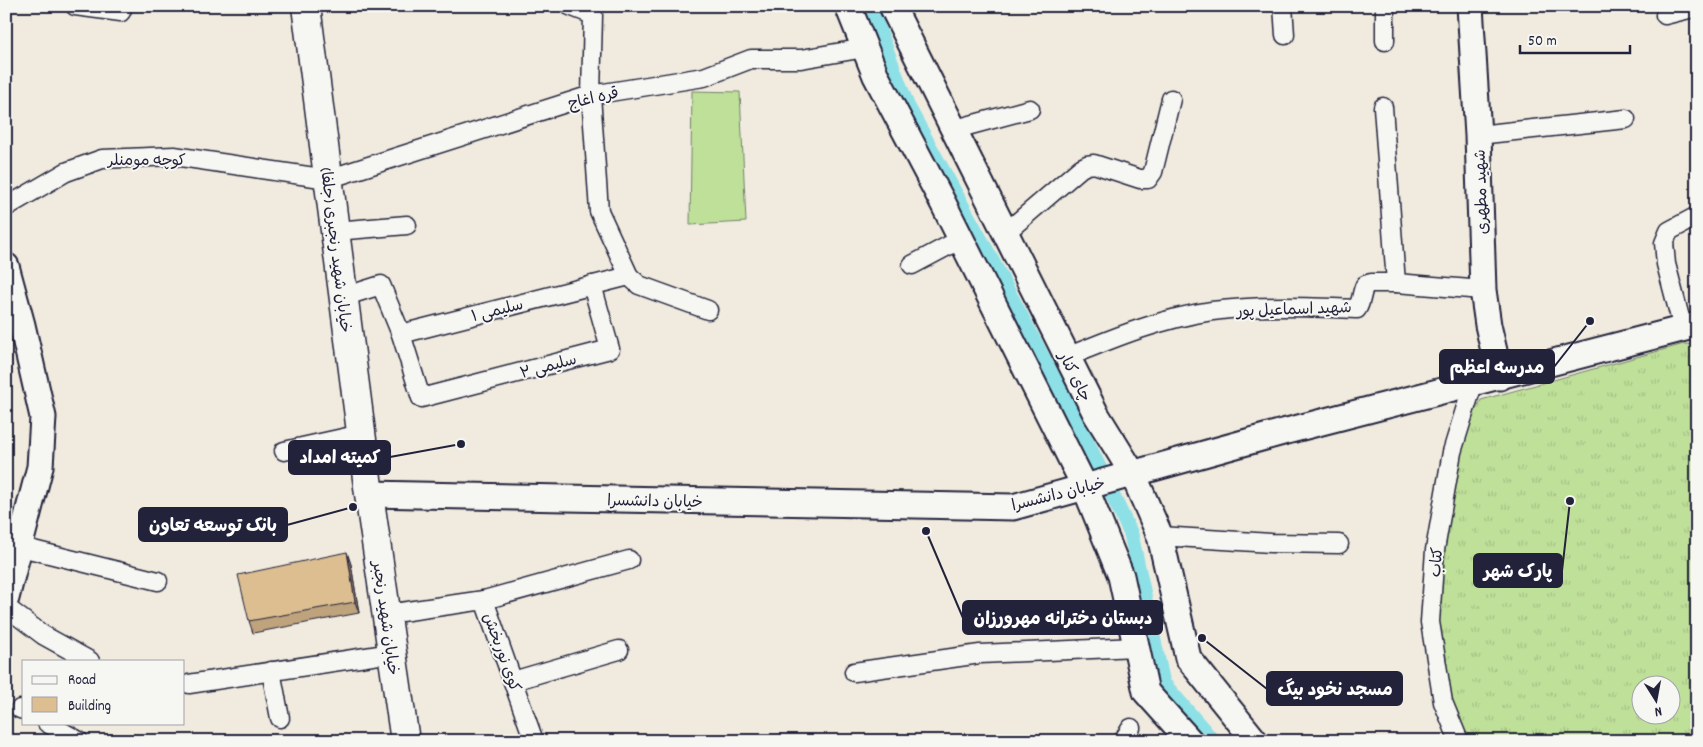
<svg xmlns="http://www.w3.org/2000/svg" width="1703" height="747" viewBox="0 0 1703 747" font-family="Dekko,'Playpen Sans Arabic',sans-serif">
	<defs>
		<pattern id="grass-tufts" width="24" height="20" patternUnits="userSpaceOnUse" patternTransform="scale(1.25)"><rect width="24" height="20" fill="#bfe099"/><path d="M3 7l-1-3M5 7V3M7 7l1-3M15 17l-1-3M17 17v-4M19 17l1-3" fill="none" stroke="#a4c085"/></pattern>
	</defs>
	<rect width="100%" height="100%" fill="#f1ebdf"/>
	<filter id="ink" filterUnits="userSpaceOnUse"><feTurbulence type="fractalNoise" baseFrequency=".02" numOctaves="2"/><feDisplacementMap in="SourceGraphic" scale="10" xChannelSelector="R" yChannelSelector="G"/><feConvolveMatrix kernelMatrix="1 2 1 2 8 2 1 2 1" color-interpolation-filters="sRGB"/></filter>
	<g filter="url(#ink)">
		<path fill="url(#grass-tufts)" stroke="#70816a" fill-rule="evenodd" d="M 1684,344 L 1697,345 L 1697,741 L 1465,741 L 1448,700 L 1434,619 L 1452,452 L 1481,400 ZM 1640,684 L 1670,684 L 1670,714 L 1640,714 Z"/>
		<polygon fill="#bfe099" stroke="#70816a" points="692,91 740,92 746,222 690,225"/>
		<g fill="none" stroke-linecap="round" stroke-linejoin="round">
			<polyline stroke="#8ee0e7" stroke-width="15" points="870,6 907,105 987,251 1089,446 1131,534 1163,683 1213,741"/>
			<g stroke="#22223b" stroke-width="21">
				<g id="street">
					<polyline points="75,6 121,12 123,6"/>
					<polyline points="570,6 593,15 591,95 599,211 629,276 639,285 708,310"/>
					<polyline points="1283,6 1285,35"/>
					<polyline points="1385,6 1385,41"/>
					<polyline points="1665,15 1697,7"/>
					<polyline points="1383,107 1396,283"/>
					<polyline points="952,130 1030,109"/>
					<polyline points="1478,135 1626,119"/>
					<polyline points="6,207 66,172 102,159 174,156 328,179 591,95 704,77 751,59 801,59 865,48"/>
					<polyline points="335,231 407,225"/>
					<polyline points="1004,234 1081,168 1087,165 1094,164 1140,179 1148,179 1153,172 1171,99"/>
					<polyline points="912,265 961,239"/>
					<polyline points="343,297 381,285 401,334 421,398 610,349 592,285"/>
					<polyline points="1683,329 1666,264 1664,243 1669,231 1697,216"/>
					<polyline points="401,334 629,276"/>
					<path d="M 1067,357 C 1113,338 1162,318 1212,311 C 1260,305 1308,307 1357,309 C 1362,301 1361,293 1365,285 L 1371,283 L 1396,283 L 1483,290"/>
					<polyline points="284,451 361,434"/>
					<polyline points="1160,536 1271,543 1339,544"/>
					<polyline points="21,547 158,581"/>
					<polyline points="484,600 629,560"/>
					<polyline points="6,607 43,635 90,661"/>
					<polyline points="387,614 484,600 534,741"/>
					<polyline points="271,671 280,718"/>
					<polyline points="854,672 980,654 1136,647"/>
					<polyline points="513,681 619,650"/>
					<polyline points="189,684 392,653"/>
					<polyline points="20,709 24,710"/>
					<polyline points="47,723 79,741"/>
					<polyline points="1123,741 1131,728"/>
					<polyline points="1459,741 1443,702 1430,622 1435,550 1452,452 1473,384"/>
				</g>
			</g>
			<g stroke="#22223b" stroke-width="29">
				<g id="secondary">
					<polyline points="848,6 876,76 943,203 1085,487 1121,576 1146,692 1190,741"/>
					<polyline points="892,6 1096,414 1133,474 1160,536 1188,658 1255,741"/>
					<polyline points="1470,6 1478,135 1483,290 1488,325 1500,377"/>
					<polyline points="6,266 22,325 43,417 40,467 6,598"/>
					<polyline points="369,494 1013,507 1283,432 1697,325"/>
				</g>
			</g>
			<g stroke="#22223b" stroke-width="31">
				<polyline id="primary" points="306,6 369,494 405,741"/>
			</g>
			<use href="#street" stroke="#f6f6f2" stroke-width="18"/>
			<use href="#secondary" stroke="#f6f6f2" stroke-width="25"/>
			<use href="#primary" stroke="#f6f6f2" stroke-width="28"/>
		</g>
		<polygon fill="#bea37d" stroke="#22223b" points="351,564 359,613 253,633 249,621"/>
		<polygon fill="#9b8566" stroke="#22223b" points="347,552 351,564 359,613 355,602"/>
		<polygon fill="#ddbe91" stroke="#22223b" points="347,552 355,602 249,621 238,575"/>
	</g>
	<g text-anchor="middle" stroke-width="4" stroke-linejoin="round" paint-order="stroke">
		<g font-size="16" fill="#22223b" stroke="#f6f6f2">
			<text transform="translate(593 97) rotate(-13)" y="6">قره اغاج</text>
			<text x="147" y="165">کوچه مومنلر</text>
			<text transform="translate(1480 192) rotate(-92)" y="6">شهید مطهری</text>
			<text transform="translate(337 250) rotate(83)" y="6">خیابان شهید رنجبری (جلفا)</text>
			<text transform="translate(1294 308) rotate(-2)" y="6">شهید اسماعیل پور</text>
			<text transform="translate(497 309) rotate(-14)" y="6">سلیمی ۱</text>
			<text transform="translate(548 365) rotate(-15)" y="6">سلیمی ۲</text>
			<text transform="translate(1076 376) rotate(63)" y="6">چای کنار</text>
			<text transform="translate(1058 493) rotate(-14)" y="6">خیابان دانشسرا</text>
			<text transform="translate(655 500) rotate(1)" y="6">خیابان دانشسرا</text>
			<text transform="translate(1435 562) rotate(-85)" y="6">کتاب</text>
			<text transform="translate(387 618) rotate(82)" y="6">خیابان شهید رنجبر</text>
			<text transform="translate(503 652) rotate(70)" y="6">کوی نوربخش</text>
		</g>
	</g>
	<path fill="none" stroke="#22223b" stroke-width="2" d="M1590 321L1554 367M461 444L390 457M353 507L287 525M1570 501L1562 571M926 531L963 618M1202 638L1267 689"/>
	<g fill="#22223b" stroke="#f6f6f2" stroke-width="2">
		<circle cx="1590" cy="321" r="5"/>
		<circle cx="461" cy="444" r="5"/>
		<circle cx="353" cy="507" r="5"/>
		<circle cx="1570" cy="501" r="5"/>
		<circle cx="926" cy="531" r="5"/>
		<circle cx="1202" cy="638" r="5"/>
	</g>
	<g fill="#22223b" stroke="#22223b" stroke-width="2">
		<rect x="1440" y="350" width="114" height="33" rx="5"/>
		<rect x="289" y="441" width="101" height="33" rx="5"/>
		<rect x="139" y="508" width="148" height="33" rx="5"/>
		<rect x="1474" y="554" width="88" height="33" rx="5"/>
		<rect x="963" y="601" width="199" height="33" rx="5"/>
		<rect x="1267" y="672" width="135" height="33" rx="5"/>
	</g>
	<g font-size="18" text-anchor="middle" font-weight="bold" fill="#fff">
		<text x="1497" y="373">مدرسه اعظم</text>
		<text x="340" y="463">کمیته امداد</text>
		<text x="213" y="531">بانک توسعه تعاون</text>
		<text x="1518" y="577">پارک شهر</text>
		<text x="1063" y="624">دبستان دخترانه مهرورزان</text>
		<text x="1335" y="695">مسجد نخود‌ بیگ</text>
	</g>
	<rect width="1703" height="747" fill="none" stroke="#f6f6f2" stroke-width="25"/>
	<rect x="12" y="12" width="1678" height="722" fill="none" stroke="#22223b" stroke-width="2" filter="url(#ink)"/>
	<rect x="22" y="660" width="162" height="65" fill="#f6f6f2" stroke="#a1a1a9"/>
	<rect x="32" y="676" width="25" height="8" fill="#f6f6f2" stroke="#a1a1a9"/>
	<text x="68" y="684" font-size="15" fill="#22223b">Road</text>
	<rect x="32" y="697" width="25" height="15" fill="#ddbe91" stroke="#a1a1a9"/>
	<text x="68" y="710" font-size="15" fill="#22223b">Building</text>
	<g transform="translate(1656 700) rotate(169)"><circle r="24" fill="#f6f6f2" stroke="#a1a1a9"/>
	<path d="M0-4L9 19L0 12L-9 19Z" fill="#22223b"/>
	<text y="-8" font-size="14" font-weight="bold" text-anchor="middle" fill="#22223b">N</text>
	</g>
	<path d="M1520 45v8h110v-8" fill="none" stroke="#22223b" stroke-width="2.5"/>
	<text x="1528" y="45" font-size="15" fill="#22223b" stroke="#f6f6f2" stroke-width="4" paint-order="stroke">50 m</text>
</svg>
